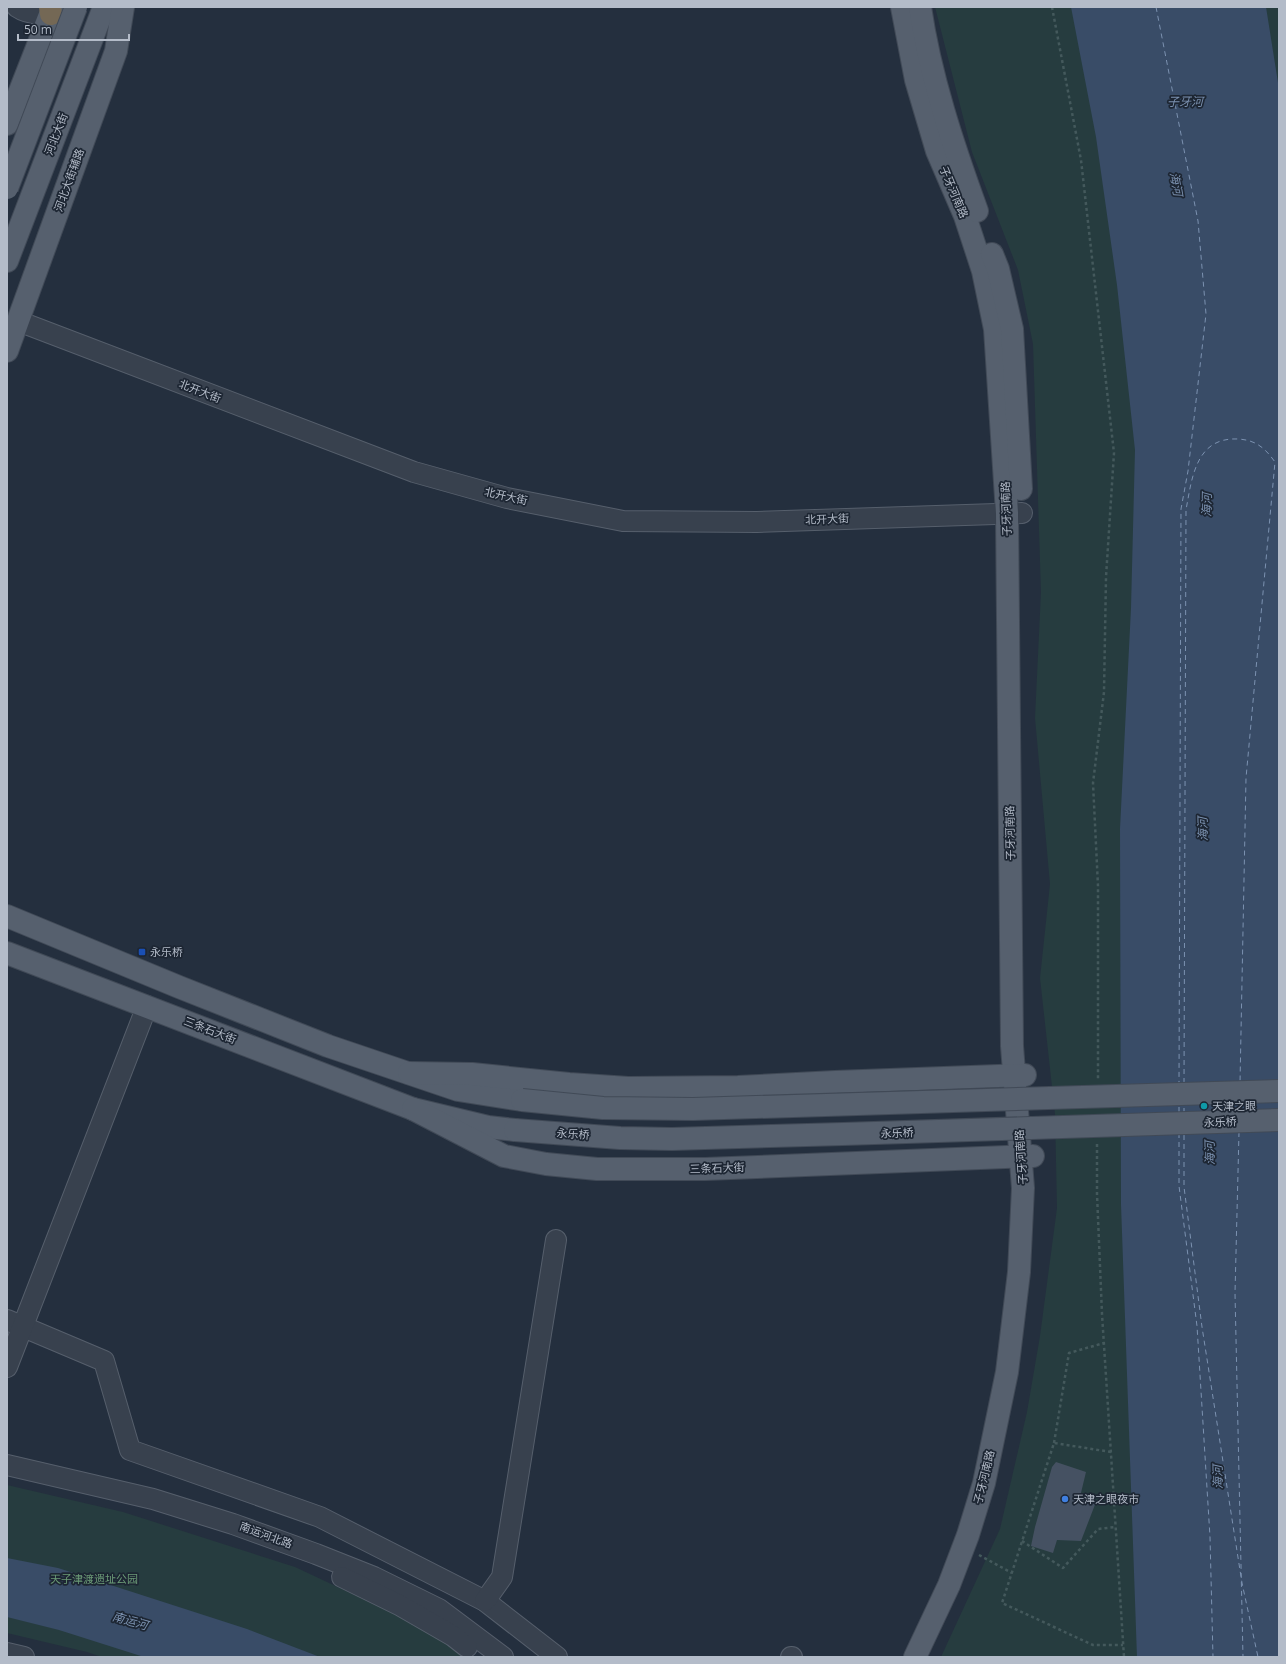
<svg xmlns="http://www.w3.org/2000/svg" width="1286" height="1664" viewBox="0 0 1286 1664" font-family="'Open Sans','Noto Sans SC',sans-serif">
	<rect width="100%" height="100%" fill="#242f3e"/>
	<g fill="#263c3f">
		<polygon points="935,7 1279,7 1279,1657 941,1657 1000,1529 1027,1412 1040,1336 1057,1208 1055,1114 1040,978 1050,884 1035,718 1041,592 1033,344 1018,270 972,152"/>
		<polygon points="7,1485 123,1512 295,1567 425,1628 464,1657 102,1657 87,1652 7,1633"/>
	</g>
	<g fill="#394c67">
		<polygon points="1071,7 1266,7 1279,89 1279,1657 1137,1657 1121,1204 1120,829 1131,608 1135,450 1117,285 1096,137"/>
		<polygon points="7,1558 58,1568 247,1629 320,1657 144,1657 59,1630 7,1617"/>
	</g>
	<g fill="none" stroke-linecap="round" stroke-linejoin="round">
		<g stroke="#7c92b1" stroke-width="1" stroke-dasharray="5 4" stroke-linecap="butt">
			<polyline points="1156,7 1198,221 1206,314 1188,471 1181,509 1179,1084"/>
			<path d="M 1184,1083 L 1186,510 C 1192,477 1196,437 1238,439 C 1256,440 1265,448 1275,462 L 1246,778 L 1240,1083"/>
			<polyline points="1239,1111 1240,1104"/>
			<polyline points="1179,1112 1179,1105"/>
			<polyline points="1184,1113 1184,1105"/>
			<polyline points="1239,1132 1235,1293 1243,1657"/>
			<polyline points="1179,1133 1179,1186 1197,1326 1210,1537 1213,1657"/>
			<polyline points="1184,1135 1184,1187 1202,1327 1242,1583 1258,1657"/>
		</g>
	</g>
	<polygon fill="#455162" points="1056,1462 1086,1472 1080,1497 1096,1502 1081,1541 1057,1540 1053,1553 1031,1546 1035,1527 1052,1467"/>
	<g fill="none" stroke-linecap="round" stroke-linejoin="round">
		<g stroke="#565f6c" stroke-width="22">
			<g id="minor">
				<path d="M 17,7 C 30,16 50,15 65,11"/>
				<polyline points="18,321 414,472 507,498 623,521 757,522 1022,513"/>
				<polyline points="7,1320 104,1361 130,1450 320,1517 485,1601 557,1657"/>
				<polyline points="7,1367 147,1006"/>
				<polyline points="7,1465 153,1499 233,1524 316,1554 374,1577 439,1609 503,1657"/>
				<polyline points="342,1577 401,1606 453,1636 467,1647"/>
				<polyline points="485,1601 502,1577 556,1240"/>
				<polyline points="7,1653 24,1657"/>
				<polyline points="791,1657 792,1657"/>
			</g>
		</g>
		<g stroke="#414a57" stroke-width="24">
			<g id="major">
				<polyline points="902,7 916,80 937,151 965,216 983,271 995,329 1007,513 1012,1046 1023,1188 1019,1272 1007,1372 984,1483 968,1535 949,1585 915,1657"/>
				<path d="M 920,7 C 930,76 953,145 977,211"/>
				<polyline points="7,124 53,7"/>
				<polyline points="992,254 998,269 1012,329 1021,489"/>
				<polyline points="7,261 104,7"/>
				<polyline points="7,351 116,51 123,7"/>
				<polyline points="7,916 179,987 328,1046 458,1090 522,1100"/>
				<polyline points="7,953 413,1109 488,1127 515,1130"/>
				<polyline points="409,1073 472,1074 569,1084 628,1088 738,1087 835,1082 1025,1075"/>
				<polyline points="413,1109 504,1156 546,1164 597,1169 705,1169 1033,1156"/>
			</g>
		</g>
		<g stroke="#434c59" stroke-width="24">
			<polyline id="highway" points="50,7 51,14"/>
		</g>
		<g stroke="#44595c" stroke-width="2.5" stroke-dasharray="3 3" stroke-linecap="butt">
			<polyline points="1052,7 1081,160 1114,453 1106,577 1104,692 1093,783 1098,886 1098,1079"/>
			<polyline points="1097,1144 1097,1194 1102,1314 1124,1657"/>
			<polyline points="1054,1443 1069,1353 1104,1343"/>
			<polyline points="1111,1452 1054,1443 1002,1603 1093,1645 1123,1645"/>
			<polyline points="1022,1541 1063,1568 1098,1529 1115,1527"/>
			<polyline points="979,1555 1012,1573"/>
		</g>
		<use href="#minor" stroke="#38414e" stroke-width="20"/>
		<use href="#major" stroke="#56606e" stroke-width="22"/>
		<use href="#highway" stroke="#746855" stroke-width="22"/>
		<g stroke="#414a57" stroke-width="24" stroke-linecap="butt">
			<g id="major-bridge">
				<polyline points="7,188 76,7"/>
				<polyline points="522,1100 603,1108 693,1109 1279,1091"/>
				<polyline points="515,1130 620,1138 672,1139 843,1134 1279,1120"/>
			</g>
		</g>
		<use href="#major-bridge" stroke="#56606e" stroke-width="22"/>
	</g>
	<rect fill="#1a4fb4" stroke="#1d2633" stroke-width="1.5" x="138" y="948" width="8" height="8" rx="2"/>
	<circle fill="#0f9aa8" stroke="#1d2633" stroke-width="1.5" cx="1204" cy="1106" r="4"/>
	<circle fill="#3f7fe0" stroke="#1d2633" stroke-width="1.5" cx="1065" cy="1499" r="4"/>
	<g text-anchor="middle" stroke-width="3.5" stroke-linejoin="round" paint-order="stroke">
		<g font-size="11" fill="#b4bcc9" stroke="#1d2633">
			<text transform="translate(56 134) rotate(-69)" y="4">河北大街</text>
			<text transform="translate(69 180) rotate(-70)" y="4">河北大街辅路</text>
			<text transform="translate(954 192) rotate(67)" y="4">子牙河南路</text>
			<text transform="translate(200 391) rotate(21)" y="4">北开大街</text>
			<text transform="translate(506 496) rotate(13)" y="4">北开大街</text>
			<text transform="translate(1006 509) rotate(-92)" y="4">子牙河南路</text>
			<text transform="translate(827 519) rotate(-2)" y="4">北开大街</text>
			<text transform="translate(1010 833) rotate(-91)" y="4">子牙河南路</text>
			<text transform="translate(210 1030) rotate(21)" y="4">三条石大街</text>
			<text transform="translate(1220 1122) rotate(-2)" y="4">永乐桥</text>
			<text transform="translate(897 1133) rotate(-2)" y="4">永乐桥</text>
			<text transform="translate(573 1134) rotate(4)" y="4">永乐桥</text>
			<text transform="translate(1021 1157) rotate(-94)" y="4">子牙河南路</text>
			<text transform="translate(717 1168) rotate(-2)" y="4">三条石大街</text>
			<text transform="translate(984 1477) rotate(-76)" y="4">子牙河南路</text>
			<text transform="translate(266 1535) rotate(20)" y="4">南运河北路</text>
		</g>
		<g font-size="11" fill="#b4bcc9" stroke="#1d2633" text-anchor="start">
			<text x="150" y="956">永乐桥</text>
			<text x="1212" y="1110">天津之眼</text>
			<text x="1073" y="1503">天津之眼夜市</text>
		</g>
		<g font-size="11" fill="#6b9a76" stroke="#1d2633">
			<text x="94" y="1583">天子津渡遗址公园</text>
		</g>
		<g font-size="12" font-style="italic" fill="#7c92b1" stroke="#1d2633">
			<text x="1185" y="106">子牙河</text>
			<text transform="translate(1176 184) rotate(80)" y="4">海河</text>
			<text transform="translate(1207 505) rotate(-89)" y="4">海河</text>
			<text transform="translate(1203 829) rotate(-91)" y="4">海河</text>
			<text transform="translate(1210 1153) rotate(-91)" y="4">海河</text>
			<text transform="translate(1218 1477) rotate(-91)" y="4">海河</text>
			<text transform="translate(130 1621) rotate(16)" y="4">南运河</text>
		</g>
	</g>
	<rect width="1286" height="1664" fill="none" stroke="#b4bcc9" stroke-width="16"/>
	<path d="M18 34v6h111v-6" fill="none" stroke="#b4bcc9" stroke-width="2"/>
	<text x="24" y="34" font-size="12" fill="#b4bcc9" stroke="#1d2633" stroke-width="3" paint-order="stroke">50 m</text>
</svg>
